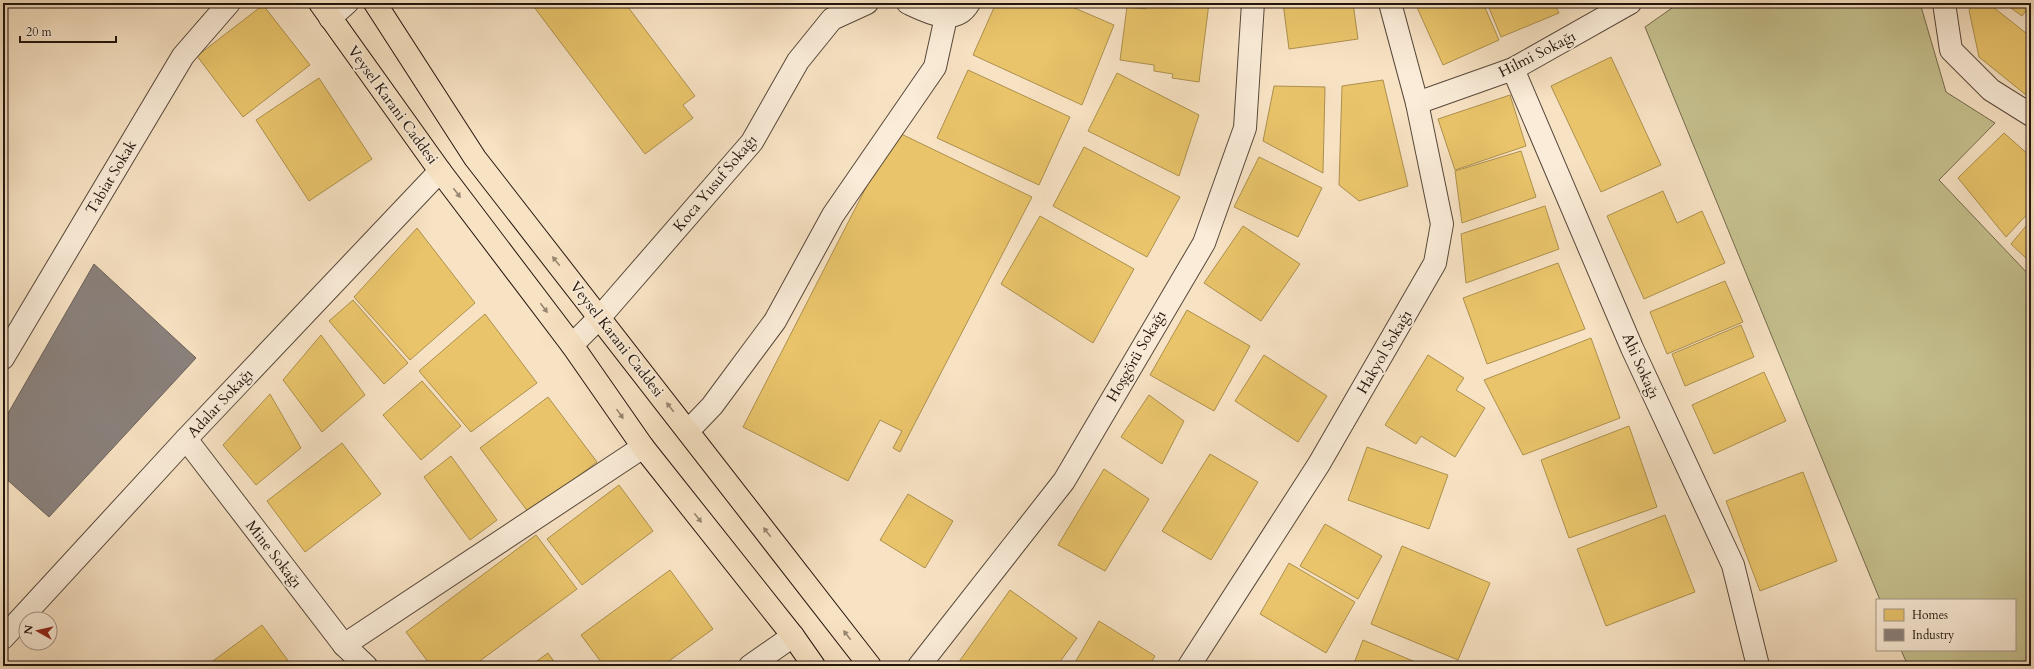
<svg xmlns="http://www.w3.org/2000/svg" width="2034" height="669" viewBox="0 0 2034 669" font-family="Cardo,serif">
	<rect width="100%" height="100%" fill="#f7e2c3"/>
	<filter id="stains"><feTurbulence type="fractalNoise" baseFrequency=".005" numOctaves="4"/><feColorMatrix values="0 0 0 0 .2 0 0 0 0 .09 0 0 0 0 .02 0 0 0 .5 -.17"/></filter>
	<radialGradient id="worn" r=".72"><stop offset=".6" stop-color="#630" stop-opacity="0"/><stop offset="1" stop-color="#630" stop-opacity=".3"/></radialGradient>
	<polygon fill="#c5c08e" stroke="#746a4d" points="1679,3 1920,3 1946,92 1995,123 1939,180 2031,277 2031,666 1908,666 1901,650 2015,650 2015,600 1880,600 1645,27"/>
	<g fill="#e9c46a" stroke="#ad904e">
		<polygon points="531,3 625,3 695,96 683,105 693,118 645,154"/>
		<polygon points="996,3 1063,3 1114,25 1082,105 973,55"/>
		<polygon points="1146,3 1209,3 1199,82 1172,78 1173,74 1154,71 1154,65 1120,60 1127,7 1146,9"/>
		<polygon points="1283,3 1353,3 1358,39 1289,49"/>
		<polygon points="1415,3 1483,3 1499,40 1443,65"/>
		<polygon points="1487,3 1554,3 1559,13 1501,37"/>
		<polygon points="1974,3 1988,3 2031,37 2031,99 1979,57 1969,10"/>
		<polygon points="2004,3 2031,3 2031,4 2022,16"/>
		<polygon points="263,5 310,65 243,117 197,56"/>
		<polygon points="1611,57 1661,165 1601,192 1551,86"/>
		<polygon points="968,70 1070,117 1039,185 937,138"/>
		<polygon points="1117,73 1199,115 1179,176 1088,131"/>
		<polygon points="319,78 372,159 309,201 256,120"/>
		<polygon points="1383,80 1408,186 1359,201 1339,185 1342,86"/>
		<polygon points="1274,86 1325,87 1323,173 1263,141"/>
		<polygon points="1510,95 1526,146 1455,170 1438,119"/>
		<polygon points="895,131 1032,197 900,452 893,448 902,431 880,420 848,481 743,427"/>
		<polygon points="2004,133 2031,157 2031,210 2006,237 1958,178"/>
		<polygon points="1084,147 1180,197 1147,257 1053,206"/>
		<polygon points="1521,151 1536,197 1462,223 1455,171"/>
		<polygon points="1259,157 1322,188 1298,237 1234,207"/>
		<polygon points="1663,191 1677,223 1702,211 1725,263 1644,299 1607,216"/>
		<polygon points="1545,206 1559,249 1466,283 1461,234"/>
		<polygon points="1040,216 1134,269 1093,343 1001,284"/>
		<polygon points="2031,220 2031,263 2011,244"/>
		<polygon points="1243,226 1300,264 1261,321 1204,283"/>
		<polygon points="417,228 475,303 410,360 354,297"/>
		<polygon points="1558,263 1585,329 1487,364 1463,298"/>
		<polygon points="1725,281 1743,322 1667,354 1650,312"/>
		<polygon points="353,300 408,363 384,384 329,321"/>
		<polygon points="1187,310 1250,346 1214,411 1150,375"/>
		<polygon points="485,314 537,383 471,432 419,371"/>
		<polygon points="1741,325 1754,357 1685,386 1672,354"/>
		<polygon points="321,335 365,395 322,432 283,380"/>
		<polygon points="1591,338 1620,418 1523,455 1484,380"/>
		<polygon points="1264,355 1327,396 1298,442 1235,401"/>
		<polygon points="1428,355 1464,378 1456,390 1485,408 1455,457 1421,436 1416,444 1385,425"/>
		<polygon points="1764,372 1786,421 1714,454 1692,405"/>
		<polygon points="422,381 461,426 421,460 383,415"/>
		<polygon points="270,394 301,448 256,485 223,445"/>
		<polygon points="1149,395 1184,421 1162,464 1121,437"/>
		<polygon points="548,397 597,462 529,513 480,448"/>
		<polygon points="1629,426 1657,507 1569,538 1541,460"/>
		<polygon points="342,443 381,494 305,552 267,501"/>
		<polygon points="1367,447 1448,475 1429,529 1348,500"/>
		<polygon points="1210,454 1258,482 1211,560 1162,531"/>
		<polygon points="451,456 497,520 470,540 424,477"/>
		<polygon points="1104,469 1149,499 1105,571 1058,545"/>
		<polygon points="1803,472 1837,561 1760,591 1726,501"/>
		<polygon points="619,485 653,531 582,585 547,539"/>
		<polygon points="908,494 953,521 925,568 880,540"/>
		<polygon points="1665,515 1695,592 1606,626 1577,549"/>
		<polygon points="1325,524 1382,556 1358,599 1300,566"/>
		<polygon points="536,535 577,589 473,666 431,666 406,632"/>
		<polygon points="1402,546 1490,583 1458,660 1371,624"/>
		<polygon points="1289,563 1355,602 1326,653 1260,614"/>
		<polygon points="670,570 713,629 662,666 604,666 581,635"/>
		<polygon points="1010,590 1077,638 1057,666 956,666"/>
		<polygon points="1099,621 1155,656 1149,666 1073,666"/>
		<polygon points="262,625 292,666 206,666"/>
		<polygon points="1363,640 1425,666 1353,666"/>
		<polygon points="548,653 557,666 530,666"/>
	</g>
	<polygon fill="#8a817c" stroke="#6b615a" points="94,264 196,358 49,517 3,476 3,422"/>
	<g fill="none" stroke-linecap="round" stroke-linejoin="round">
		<g stroke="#57483a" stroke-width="24">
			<g id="minor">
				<path d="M 908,3 C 927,12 955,27 969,3"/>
				<polyline points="1944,3 1951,50 1991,90 2031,115"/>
				<polyline points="330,18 347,3"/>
				<polyline points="1513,69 1632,348 1733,565 1758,666"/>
				<polyline points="1417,103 1513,69 1630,3"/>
				<polyline points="572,345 600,317 752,142 798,61 832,19 867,3"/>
				<polyline points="3,358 183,56 229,3"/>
				<polyline points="688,431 712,406 775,321 833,215 935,67 946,17"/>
				<polyline points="186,439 344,645 366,666"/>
				<polyline points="3,638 186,439 440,171"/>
				<polyline points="344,645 643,447"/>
				<polyline points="750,666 793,636"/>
				<polyline points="919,666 1064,481 1204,243 1245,128 1253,3"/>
				<polyline points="1189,666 1319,464 1435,263 1442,224 1417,103 1390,3"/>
			</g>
		</g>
		<g stroke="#22150c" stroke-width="24">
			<g id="major">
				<polyline points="320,3 440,171 572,345 643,447 793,636 814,666"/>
				<polyline points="375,3 475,158 870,666"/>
			</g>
		</g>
		<use href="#minor" stroke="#faecd8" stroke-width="22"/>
		<use href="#major" stroke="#f7e2c3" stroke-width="22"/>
	</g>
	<defs><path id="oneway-solid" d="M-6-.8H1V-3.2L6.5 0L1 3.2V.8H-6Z"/></defs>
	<g fill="#978671">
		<use href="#oneway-solid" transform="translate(457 193) rotate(53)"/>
		<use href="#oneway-solid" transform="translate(556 261) rotate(-128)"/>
		<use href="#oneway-solid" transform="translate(544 308) rotate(53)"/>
		<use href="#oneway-solid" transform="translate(670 407) rotate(-128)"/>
		<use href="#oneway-solid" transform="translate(620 414) rotate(55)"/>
		<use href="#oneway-solid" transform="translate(698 518) rotate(52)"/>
		<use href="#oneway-solid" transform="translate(767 532) rotate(-128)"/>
		<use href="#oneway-solid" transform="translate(847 635) rotate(-128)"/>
	</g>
	<g text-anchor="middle" stroke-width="4" stroke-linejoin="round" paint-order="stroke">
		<g font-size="15" fill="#22150c" stroke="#faecd8">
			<text transform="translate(1537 54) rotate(-27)" y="5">Hilmi Sokağı</text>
			<text transform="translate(393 105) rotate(54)" y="5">Veysel Karani Caddesi</text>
			<text transform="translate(111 177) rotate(-59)" y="5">Tabiat Sokak</text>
			<text transform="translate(715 183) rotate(-50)" y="5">Koca Yusuf Sokağı</text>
			<text transform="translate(617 339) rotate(52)" y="5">Veysel Karani Caddesi</text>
			<text transform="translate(1384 352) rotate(-60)" y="5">Hakyol Sokağı</text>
			<text transform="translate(1136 356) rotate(-60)" y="5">Hoşgörü Sokağı</text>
			<text transform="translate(1641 366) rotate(66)" y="5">Ahi Sokağı</text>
			<text transform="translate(220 403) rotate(-47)" y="5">Adalar Sokağı</text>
			<text transform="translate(274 554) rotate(52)" y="5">Mine Sokağı</text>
		</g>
	</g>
	<rect width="2034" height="669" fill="none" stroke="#f7e2c3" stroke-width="16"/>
	<rect x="4" y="4" width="2026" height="661" fill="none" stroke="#22150c" stroke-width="2"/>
	<rect x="8" y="8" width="2018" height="653" fill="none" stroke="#22150c"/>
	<rect x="1876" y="599" width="140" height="52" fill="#faecd8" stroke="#a49686"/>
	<rect x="1884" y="609" width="20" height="12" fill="#e9c46a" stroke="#a49686"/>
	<text x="1912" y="619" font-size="12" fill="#22150c">Homes</text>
	<rect x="1884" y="629" width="20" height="12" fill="#8a817c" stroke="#a49686"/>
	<text x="1912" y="639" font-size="12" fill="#22150c">Industry</text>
	<g transform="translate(38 631) rotate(278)"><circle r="19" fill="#faecd8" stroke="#a49686"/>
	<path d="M0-3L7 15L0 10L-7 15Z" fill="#8f2418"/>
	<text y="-6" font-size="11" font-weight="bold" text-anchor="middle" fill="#22150c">N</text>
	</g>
	<path d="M20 36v6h96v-6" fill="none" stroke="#22150c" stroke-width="2"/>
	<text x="26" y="36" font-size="12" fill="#22150c" stroke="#faecd8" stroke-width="3" paint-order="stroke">20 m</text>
	<rect width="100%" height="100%" filter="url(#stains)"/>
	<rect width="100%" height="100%" fill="url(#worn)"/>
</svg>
